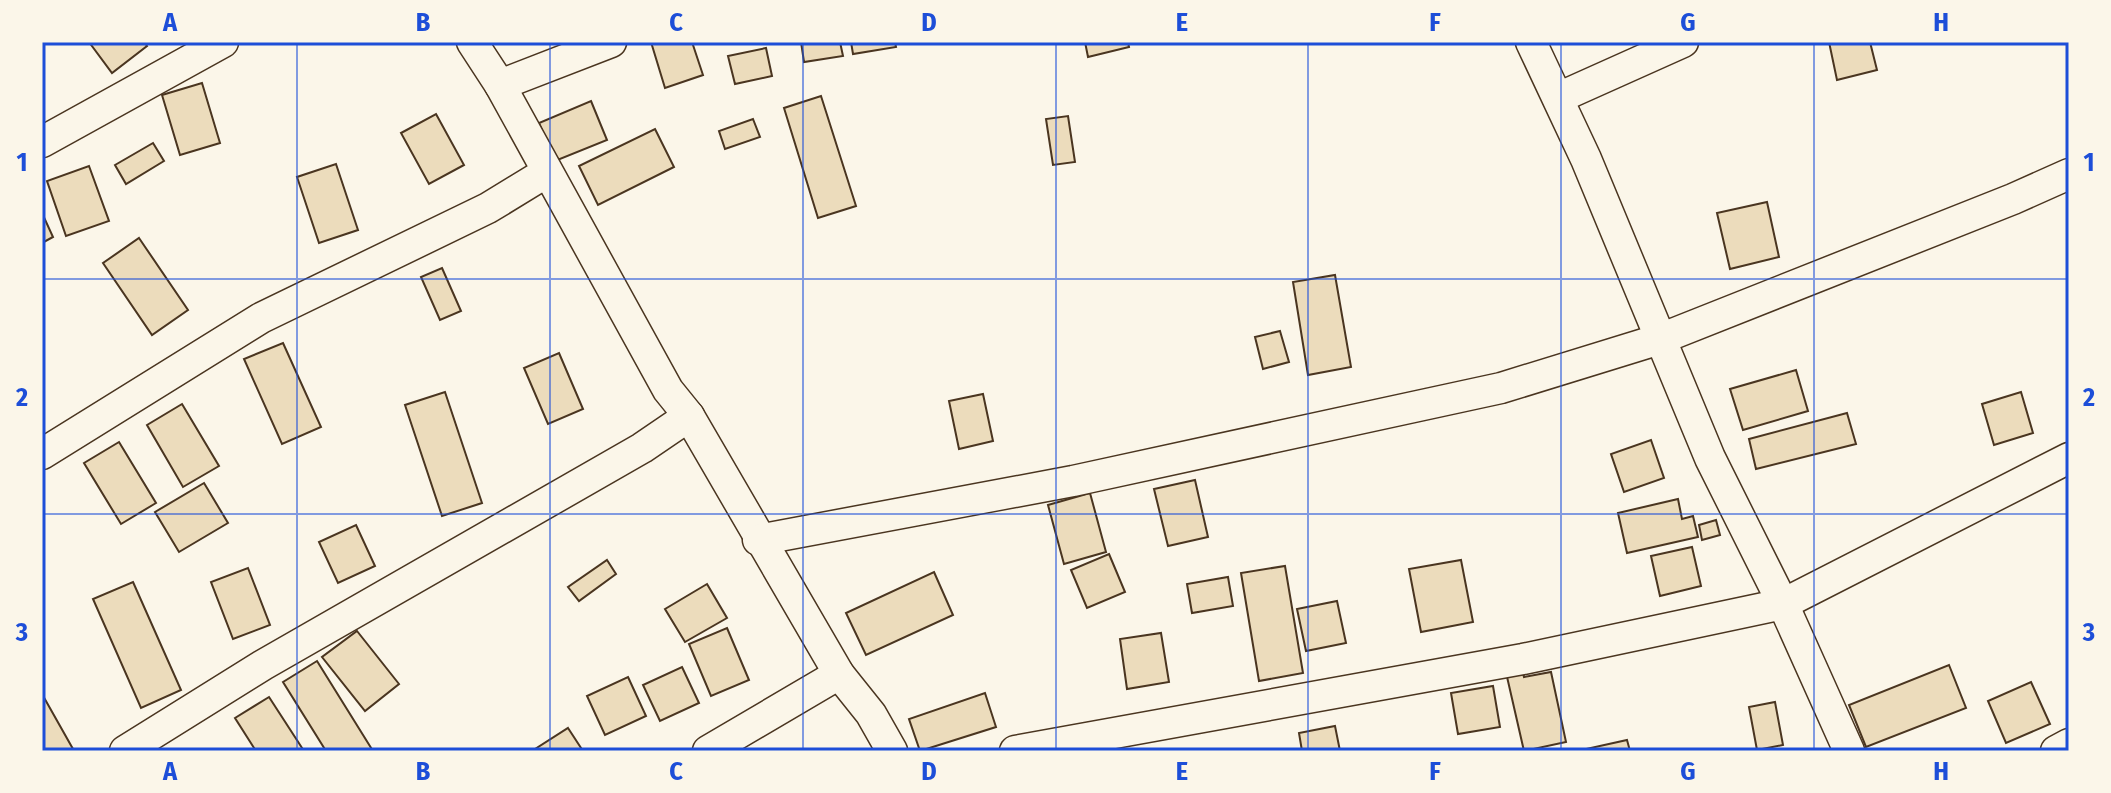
<svg xmlns="http://www.w3.org/2000/svg" width="2111" height="793" viewBox="0 0 2111 793" font-family="'Fira Sans Condensed',sans-serif">
	<rect width="100%" height="100%" fill="#fbf6e9"/>
	<g fill="#ecdcbc" stroke="#4a3520" stroke-width="2">
		<polygon points="89,42 144,42 147,46 112,73"/>
		<polygon points="651,42 692,42 703,75 665,88"/>
		<polygon points="801,42 840,42 843,56 804,62"/>
		<polygon points="851,42 895,42 896,47 853,54"/>
		<polygon points="1085,42 1128,42 1129,47 1088,57"/>
		<polygon points="1829,42 1870,42 1877,70 1837,80"/>
		<polygon points="766,48 772,76 735,84 728,56"/>
		<polygon points="202,83 220,143 180,155 162,95"/>
		<polygon points="821,96 856,206 818,218 784,108"/>
		<polygon points="591,101 607,140 555,161 539,123"/>
		<polygon points="436,114 464,165 429,184 401,133"/>
		<polygon points="1068,116 1075,162 1053,165 1046,119"/>
		<polygon points="753,119 760,137 725,149 719,131"/>
		<polygon points="655,129 674,167 598,205 579,166"/>
		<polygon points="153,143 164,161 126,184 115,165"/>
		<polygon points="336,164 358,230 319,243 297,177"/>
		<polygon points="89,166 109,221 66,236 47,181"/>
		<polygon points="1767,202 1779,257 1730,269 1717,213"/>
		<polygon points="42,213 53,237 42,243"/>
		<polygon points="139,238 188,310 152,335 103,263"/>
		<polygon points="442,268 461,311 440,320 421,277"/>
		<polygon points="1335,275 1351,367 1308,375 1293,282"/>
		<polygon points="1280,331 1289,362 1263,369 1255,337"/>
		<polygon points="283,343 321,427 282,444 244,359"/>
		<polygon points="559,353 583,409 548,424 524,368"/>
		<polygon points="1796,370 1808,411 1743,430 1730,389"/>
		<polygon points="445,392 482,503 442,516 405,405"/>
		<polygon points="2021,392 2033,433 1994,445 1982,404"/>
		<polygon points="983,394 993,441 959,449 949,401"/>
		<polygon points="182,404 219,466 183,487 147,425"/>
		<polygon points="1847,413 1856,444 1756,469 1749,439"/>
		<polygon points="1651,440 1664,478 1624,492 1611,454"/>
		<polygon points="119,442 156,503 121,524 84,463"/>
		<polygon points="1195,480 1208,537 1168,546 1154,489"/>
		<polygon points="204,483 228,523 179,552 155,512"/>
		<polygon points="1090,493 1106,552 1064,564 1048,505"/>
		<polygon points="1678,499 1682,519 1693,516 1698,537 1627,553 1618,513"/>
		<polygon points="1716,520 1720,535 1702,540 1699,525"/>
		<polygon points="356,525 375,566 338,583 319,542"/>
		<polygon points="1692,547 1701,586 1660,596 1651,556"/>
		<polygon points="1109,554 1125,592 1087,608 1071,570"/>
		<polygon points="607,560 616,574 579,601 568,587"/>
		<polygon points="1461,560 1473,622 1421,632 1409,569"/>
		<polygon points="1285,566 1303,673 1259,681 1241,573"/>
		<polygon points="248,568 270,625 233,639 211,582"/>
		<polygon points="934,572 953,615 866,655 846,613"/>
		<polygon points="1228,577 1233,606 1192,613 1187,584"/>
		<polygon points="133,582 181,690 141,708 93,599"/>
		<polygon points="707,584 727,618 685,642 665,609"/>
		<polygon points="1337,601 1346,643 1306,651 1297,609"/>
		<polygon points="727,628 749,680 711,696 689,644"/>
		<polygon points="357,631 399,684 365,711 322,657"/>
		<polygon points="1161,633 1169,682 1127,689 1120,639"/>
		<polygon points="317,661 373,751 326,751 283,682"/>
		<polygon points="1521,665 1524,677 1551,672 1566,742 1524,751 1505,668"/>
		<polygon points="1949,665 1966,708 1866,747 1849,705"/>
		<polygon points="682,667 699,703 660,721 643,685"/>
		<polygon points="628,677 646,716 605,735 587,696"/>
		<polygon points="2031,682 2050,724 2006,743 1988,701"/>
		<polygon points="1493,686 1500,727 1458,734 1451,693"/>
		<polygon points="985,693 996,727 920,751 909,719"/>
		<polygon points="42,694 73,749 70,751 42,751"/>
		<polygon points="269,697 304,751 256,751 235,718"/>
		<polygon points="1775,702 1783,745 1757,750 1749,707"/>
		<polygon points="1335,726 1340,751 1302,751 1299,733"/>
		<polygon points="568,728 583,751 532,751"/>
		<polygon points="1627,740 1630,751 1586,751 1586,749"/>
	</g>
	<g fill="none" stroke-linecap="round" stroke-linejoin="round">
		<g stroke="#4a3520" stroke-width="33">
			<g id="minor">
				<polyline points="1531,42 1586,159 1710,458 1783,604 1849,751"/>
				<polyline points="500,85 611,42"/>
				<polyline points="1558,98 1683,42"/>
				<polyline points="42,142 223,42"/>
				<polyline points="689,416 839,674 871,714 892,751"/>
				<polyline points="42,454 261,318 488,208 547,172"/>
				<polyline points="758,540 1073,481 1501,388 1660,339 2013,199 2069,174"/>
				<polyline points="125,751 263,665 642,448 689,416 668,390 500,85 472,42"/>
				<polyline points="708,751 839,674"/>
				<polyline points="1015,751 1523,659 1783,604 2069,458"/>
				<polyline points="2056,751 2069,744"/>
			</g>
		</g>
		<use href="#minor" stroke="#fbf6e9" stroke-width="30"/>
	</g>
	<path fill="none" stroke="#1d4ed8" stroke-width="2" stroke-opacity="0.55" d="M 297,42 L 297,751M 550,42 L 550,751M 803,42 L 803,751M 1056,42 L 1056,751M 1308,42 L 1308,751M 1561,42 L 1561,751M 1814,42 L 1814,751M 42,279 L 2069,279M 42,514 L 2069,514"/>
	<rect width="2111" height="793" fill="none" stroke="#fbf6e9" stroke-width="88"/>
	<rect x="44" y="44" width="2023" height="705" fill="none" stroke="#1d4ed8" stroke-width="3"/>
	<g font-size="26" text-anchor="middle" font-weight="bold" fill="#1d4ed8">
		<text x="170" y="31">A</text>
		<text x="423" y="31">B</text>
		<text x="676" y="31">C</text>
		<text x="929" y="31">D</text>
		<text x="1182" y="31">E</text>
		<text x="1435" y="31">F</text>
		<text x="1688" y="31">G</text>
		<text x="1941" y="31">H</text>
		<text x="22" y="171">1</text>
		<text x="2089" y="171">1</text>
		<text x="22" y="406">2</text>
		<text x="2089" y="406">2</text>
		<text x="22" y="641">3</text>
		<text x="2089" y="641">3</text>
		<text x="170" y="780">A</text>
		<text x="423" y="780">B</text>
		<text x="676" y="780">C</text>
		<text x="929" y="780">D</text>
		<text x="1182" y="780">E</text>
		<text x="1435" y="780">F</text>
		<text x="1688" y="780">G</text>
		<text x="1941" y="780">H</text>
	</g>
</svg>
